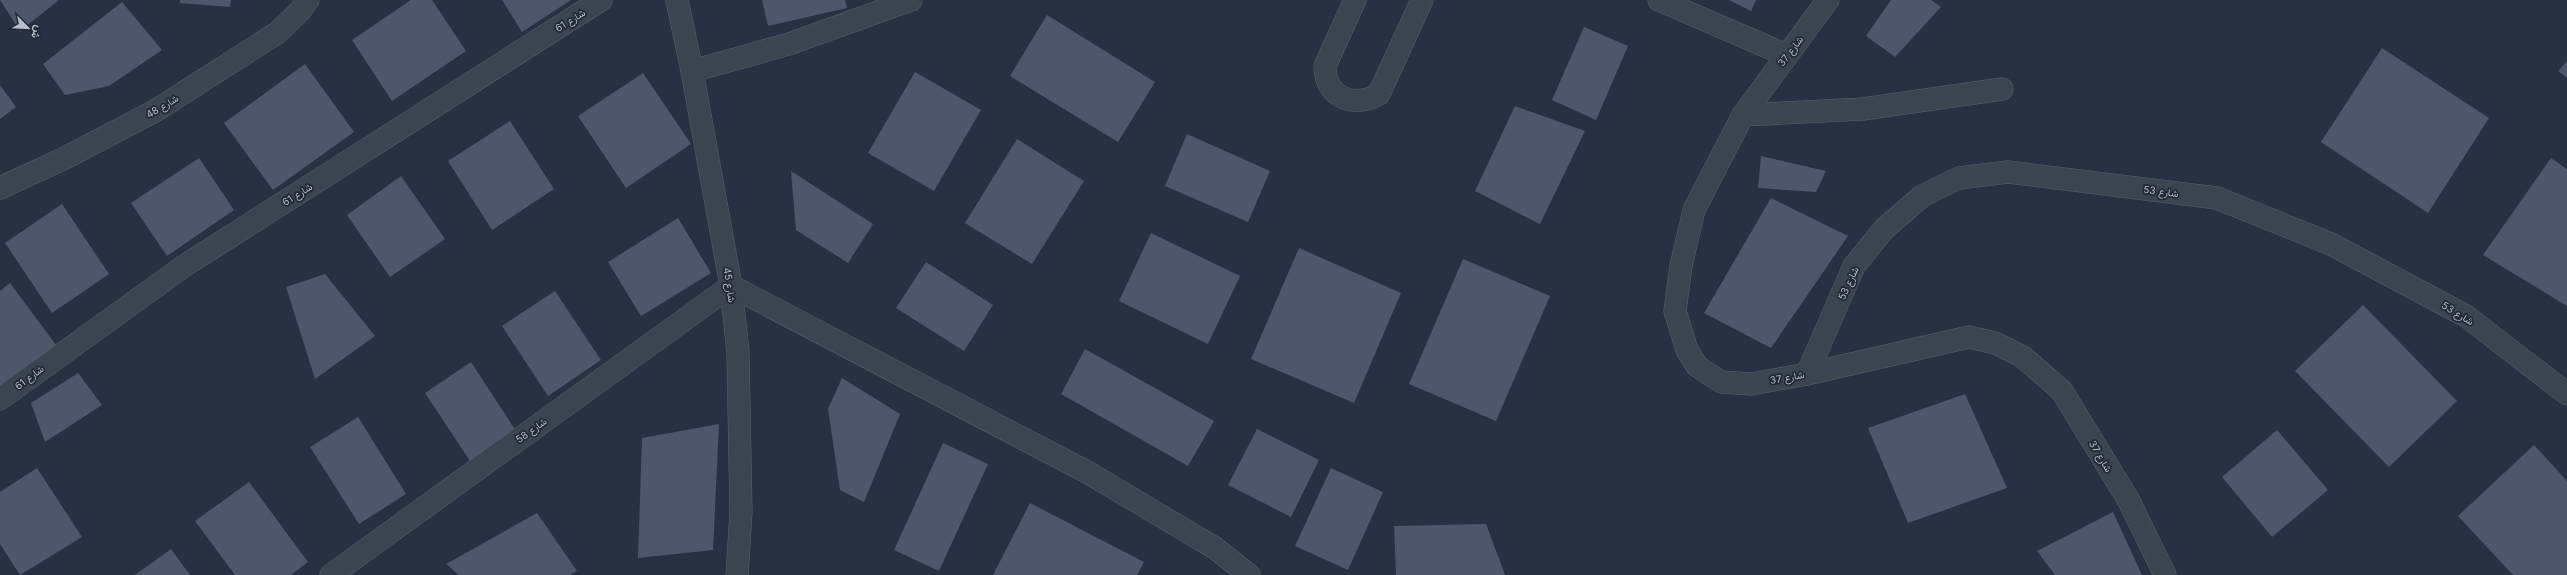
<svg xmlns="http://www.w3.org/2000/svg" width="2567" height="575" viewBox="0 0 2567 575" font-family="Inter,Vazirmatn,sans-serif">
	<rect width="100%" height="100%" fill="#283141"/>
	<g fill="#4e5769">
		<polygon points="0,0 59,0 20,31"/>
		<polygon points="180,0 231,0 230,7 180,3"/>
		<polygon points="411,0 432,0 466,51 392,101 352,40"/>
		<polygon points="502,0 571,0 522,32"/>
		<polygon points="762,0 845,0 847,8 768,26"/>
		<polygon points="1729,0 1756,0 1751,11"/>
		<polygon points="1891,0 1931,0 1941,7 1895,57 1866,36"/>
		<polygon points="122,2 162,50 109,86 65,95 43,64"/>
		<polygon points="1047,15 1155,82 1118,142 1010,76"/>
		<polygon points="1584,27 1628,46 1596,120 1552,100"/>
		<polygon points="2382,48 2489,118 2428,213 2321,142"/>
		<polygon points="2567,61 2567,78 2558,71"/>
		<polygon points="305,64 354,132 273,190 224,123"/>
		<polygon points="915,72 981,110 934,191 868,153"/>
		<polygon points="643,73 691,144 626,188 578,116"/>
		<polygon points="0,85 16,107 0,119"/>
		<polygon points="1515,106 1585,131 1540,224 1475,191"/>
		<polygon points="510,121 554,189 492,230 448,161"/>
		<polygon points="1187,134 1270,171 1248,222 1165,186"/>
		<polygon points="1017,139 1084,181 1032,264 965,223"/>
		<polygon points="1761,156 1826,171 1816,192 1758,188"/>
		<polygon points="199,158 234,210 167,256 131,203"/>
		<polygon points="2551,158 2567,169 2567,306 2483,255"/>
		<polygon points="791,171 873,224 848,263 796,230"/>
		<polygon points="401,176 445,239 390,277 347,215"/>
		<polygon points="1771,198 1848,236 1771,348 1704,313"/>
		<polygon points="62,204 109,274 52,313 5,243"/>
		<polygon points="678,218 711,273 641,316 608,262"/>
		<polygon points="1151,233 1240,276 1208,344 1119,301"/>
		<polygon points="1299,248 1401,293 1354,403 1251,359"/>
		<polygon points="1463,259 1550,296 1496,421 1409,384"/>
		<polygon points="926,262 993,305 964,351 896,308"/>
		<polygon points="325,274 375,336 315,379 286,287"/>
		<polygon points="10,283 56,345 0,388 0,291"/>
		<polygon points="555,291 601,360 548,396 502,326"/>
		<polygon points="2363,305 2457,401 2389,467 2295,371"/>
		<polygon points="1085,349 1214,421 1188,466 1061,394"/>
		<polygon points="471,362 518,434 472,464 425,393"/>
		<polygon points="78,373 102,405 45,442 31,403"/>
		<polygon points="842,378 900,414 864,502 840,490 828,409"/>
		<polygon points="1965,394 2007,488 1908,523 1868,428"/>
		<polygon points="358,417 406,494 359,524 310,447"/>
		<polygon points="719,424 713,550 638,558 642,438"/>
		<polygon points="1257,429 1319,460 1291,517 1228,485"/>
		<polygon points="2277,430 2328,490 2272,537 2222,477"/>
		<polygon points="943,443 988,464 939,571 894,550"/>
		<polygon points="2534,445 2567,481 2567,575 2513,575 2458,516"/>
		<polygon points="37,468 82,537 20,575 0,544 0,492"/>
		<polygon points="1331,468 1383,492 1348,570 1295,546"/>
		<polygon points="249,482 308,562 291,575 235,575 195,521"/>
		<polygon points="1030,503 1144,562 1137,575 993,575"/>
		<polygon points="2113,512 2142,575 2055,575 2037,551"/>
		<polygon points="537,513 577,571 570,575 459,575 446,564"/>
		<polygon points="1486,524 1505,575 1396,575 1394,526"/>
		<polygon points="171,549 190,575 135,575"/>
	</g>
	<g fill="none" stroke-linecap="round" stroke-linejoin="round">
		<g stroke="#5a616e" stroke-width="23">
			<g id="street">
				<polyline points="677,0 692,71 731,286 738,353 741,512 737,575"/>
				<path d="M 1355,0 L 1325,66 C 1325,97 1353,109 1379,94 L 1422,0"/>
				<polyline points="1659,0 1786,55"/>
				<polyline points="1828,0 1743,115 1694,210 1681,266 1675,311 1687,350 1697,366 1721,382 1751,384 1807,374 1969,337 1995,343 2023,357 2062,391 2129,501 2165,575"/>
				<polyline points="692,71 789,44 911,0"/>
				<polyline points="1743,115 1863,109 2002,89"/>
				<polyline points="0,188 63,159 155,111 277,33 300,11 308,0"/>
				<polyline points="1807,374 1854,266 1884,229 1922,196 1959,178 2008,172 2217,198 2331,244 2466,316 2567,394"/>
				<polyline points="0,399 184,266 601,0"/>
				<polyline points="331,575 731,286 1087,472 1215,548 1249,575"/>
			</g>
		</g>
		<use href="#street" stroke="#3c4351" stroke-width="22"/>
	</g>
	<g text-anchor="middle" stroke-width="3.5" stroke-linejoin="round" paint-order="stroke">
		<g font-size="10" fill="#b9becb" stroke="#212836">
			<text transform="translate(570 20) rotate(-32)" y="4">شارع 61</text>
			<text transform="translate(1790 51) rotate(-53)" y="4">شارع 37</text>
			<text transform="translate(162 106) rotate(-31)" y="4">شارع 48</text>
			<text transform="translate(2161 191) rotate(7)" y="4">شارع 53</text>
			<text transform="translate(297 194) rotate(-32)" y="4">شارع 61</text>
			<text transform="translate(1848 283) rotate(-65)" y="4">شارع 53</text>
			<text transform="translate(730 285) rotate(82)" y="4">شارع 45</text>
			<text transform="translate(2458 313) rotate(31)" y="4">شارع 53</text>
			<text transform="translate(29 377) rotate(-37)" y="4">شارع 61</text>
			<text transform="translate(1787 377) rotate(-10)" y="4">شارع 37</text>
			<text transform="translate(531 430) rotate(-36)" y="4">شارع 58</text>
			<text transform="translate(2101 456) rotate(59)" y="4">شارع 37</text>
		</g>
	</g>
	<g transform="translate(28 28) rotate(114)" stroke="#212836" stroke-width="3" paint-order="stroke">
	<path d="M0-3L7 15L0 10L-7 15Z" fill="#b9becb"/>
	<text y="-6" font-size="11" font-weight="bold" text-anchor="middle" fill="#b9becb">ش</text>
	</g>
</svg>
